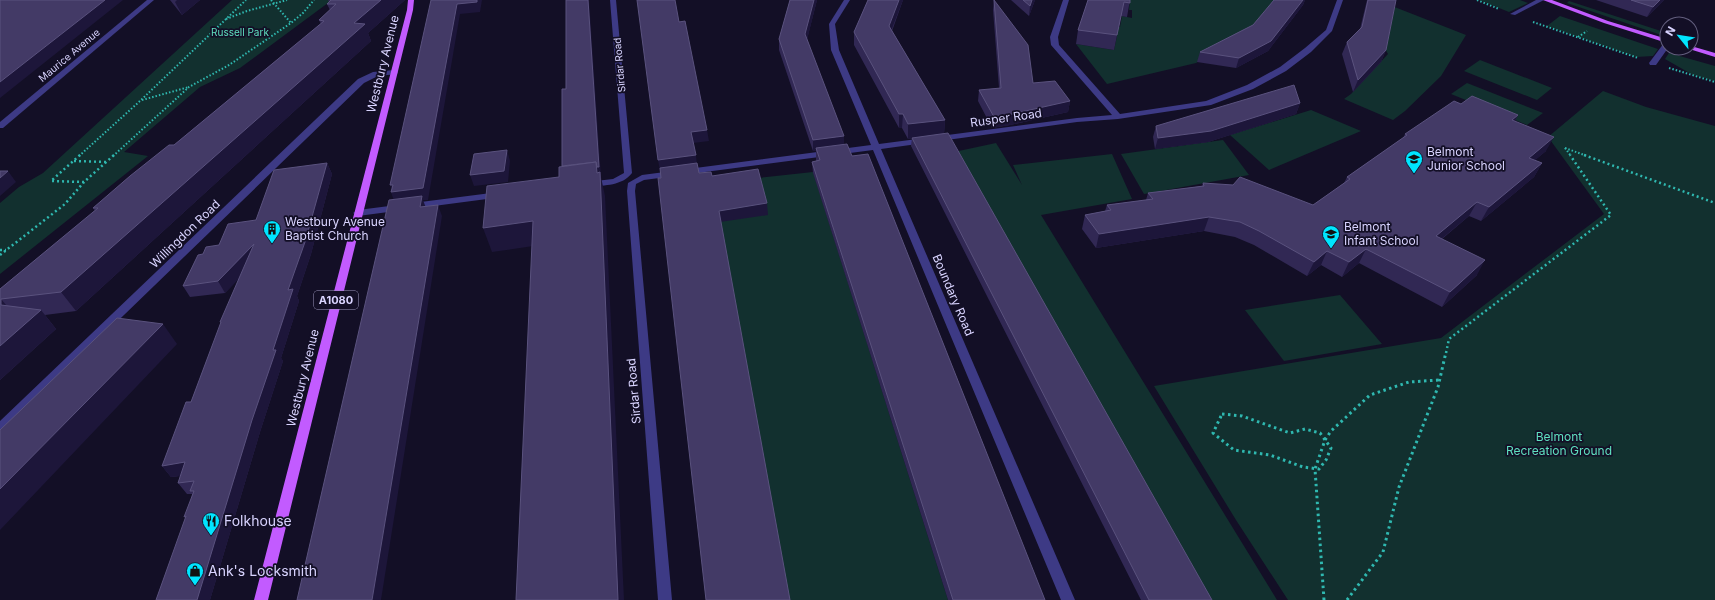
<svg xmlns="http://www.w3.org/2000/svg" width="1715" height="600" viewBox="0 0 1715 600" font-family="Inter,sans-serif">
	<rect width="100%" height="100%" fill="#130f26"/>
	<g fill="#12302f">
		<polygon points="232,0 332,0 240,68 200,87 124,152 148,156 0,274 0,203 19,187 43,173"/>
		<polygon points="1130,0 1279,0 1252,34 1196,63 1107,84 1076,44 1114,50 1117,36 1109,25 1120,27 1122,16 1132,18 1132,10 1129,10"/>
		<polygon points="1479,0 1520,0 1528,3 1509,12"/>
		<polygon points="1569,1 1667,33 1667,37 1567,3"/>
		<polygon points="1392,6 1466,35 1441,76 1405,111 1393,120 1344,99 1351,94 1388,54 1384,47"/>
		<polygon points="1560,16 1658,49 1653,56 1636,57 1547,26"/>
		<polygon points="1669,53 1715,66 1715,81 1693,75 1665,59"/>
		<polygon points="1480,60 1552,88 1537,100 1464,71"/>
		<polygon points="1467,83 1543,113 1527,125 1451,94"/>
		<polygon points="1603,91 1646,107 1715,126 1715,600 1288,600 1236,520 1154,386 1441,338 1604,214 1548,137"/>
		<polygon points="1311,110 1361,131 1269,170 1230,135"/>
		<polygon points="1223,140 1249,175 1144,194 1121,154"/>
		<polygon points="996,143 1022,185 1013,165 1112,154 1132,199 1041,215 1277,600 1203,600 954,152"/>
		<polygon points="813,172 948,600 789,600 713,183"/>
		<polygon points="1340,295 1382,344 1284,361 1245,310"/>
	</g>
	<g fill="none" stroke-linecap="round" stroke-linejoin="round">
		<g stroke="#2fb8b0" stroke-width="2" stroke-dasharray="1.5 2" stroke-linecap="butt">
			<polyline points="271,0 291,23"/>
			<polyline points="1477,0 1499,9"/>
			<polyline points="226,19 247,11 287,0"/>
			<polyline points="1533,22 1638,58"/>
			<polyline points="1578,37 1587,31"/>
			<polyline points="1669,68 1715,82"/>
			<polyline points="142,100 189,87"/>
			<polyline points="1565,148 1587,156"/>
			<polyline points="1565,148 1571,156"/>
			<polyline points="79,156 140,101 246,0"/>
			<polyline points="113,156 189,87 229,65 291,23 303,13 314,0"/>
		</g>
		<g stroke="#2fb8b0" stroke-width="2.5" stroke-dasharray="2 3" stroke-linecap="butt">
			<polyline points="80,155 51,181 84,182 114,155"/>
			<polyline points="1584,155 1715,203"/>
			<polyline points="74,161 106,162"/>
			<polyline points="0,250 6,250"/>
			<polyline points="0,255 65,204 84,182"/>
			<polyline points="1446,353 1449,339 1611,215 1570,155"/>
		</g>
		<g stroke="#2fb8b0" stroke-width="3" stroke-dasharray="2.5 3.5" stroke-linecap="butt">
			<polygon points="1222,414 1242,416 1290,433 1305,429 1320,433 1331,448 1326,460 1319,469 1303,467 1270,455 1234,450 1213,433"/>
			<polyline points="1324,600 1315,469 1325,440 1331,431 1370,395 1409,382 1439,380"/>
			<polyline points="1347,600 1383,552 1399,487 1438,387 1446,352"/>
		</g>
		<g fill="#3d3a85" fill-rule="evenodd">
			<polygon points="147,0 154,0 3,128 0,128 0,122"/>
			<path d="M 610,0 L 616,0 L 632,173 C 622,186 605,185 590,187 L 587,186 L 586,184 L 587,182 L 613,179 L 624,173 Z"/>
			<polygon points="844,0 850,0 835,24 839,50 879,144 1077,118 1112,115 1051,45 1050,37 1063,0 1069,0 1058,37 1059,45 1120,114 1206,101 1247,85 1280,67 1305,48 1326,30 1337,0 1343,0 1332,31 1311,52 1286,71 1253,89 1211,105 1118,119 1077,122 881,149 1075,600 1061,600 873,150 644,180 636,184 635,191 672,600 658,600 627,191 628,183 642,175 871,145 831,50 829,24"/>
			<polygon points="1536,0 1544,0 1515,15 1510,14"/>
			<polygon points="1664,43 1667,43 1667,48 1668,48 1656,65 1650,65 1649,63"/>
			<polygon points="394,70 398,72 397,74 378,76 364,83 4,431 0,432 0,421 358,79 373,72"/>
			<polygon points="499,192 503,195 502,197 358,216 353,213 358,210"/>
		</g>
		<g fill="#c25bff" fill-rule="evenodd">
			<polygon points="408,0 414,0 413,10 268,600 254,600 407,10"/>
			<polygon points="1543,0 1552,0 1608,21 1667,39 1667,43 1604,23"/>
			<polygon points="1691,46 1715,53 1715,57 1686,48 1691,48"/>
		</g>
	</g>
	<g fill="#312854">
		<polygon points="170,0 200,0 182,15"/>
		<polygon points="328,0 405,0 368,33 371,41 76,311 45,315 56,329 0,380 0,289 95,211 93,208 174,145 321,24 319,20 330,10 327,4 329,2"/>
		<polygon points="790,0 817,0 807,39 844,144 852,156 1045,600 948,600 813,173 812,162 816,161 816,151 813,151 779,50 779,39"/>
		<polygon points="868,0 903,0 892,31 945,120 944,134 1212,600 1141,600 911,146 912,138 908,139 902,128 899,128 854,45 854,32"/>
		<polygon points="994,0 1033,83 1070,101 1068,112 1010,125 992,128 978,101 979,90 999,88 993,10"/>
		<polygon points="1011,0 1035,0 1029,16"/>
		<polygon points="1088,0 1130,0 1127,17 1121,16 1114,50 1076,44 1078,30"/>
		<polygon points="1274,0 1305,0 1303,5 1268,51 1236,68 1197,62 1200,52 1253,25"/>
		<polygon points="1367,0 1396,0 1386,50 1381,62 1353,92 1342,54 1347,42 1360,29"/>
		<polygon points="1596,0 1664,0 1647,17"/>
		<polygon points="1300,103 1296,114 1208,142 1155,149 1153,137 1156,126"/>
		<polygon points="1461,104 1518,115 1515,121 1546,151 1535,160 1542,163 1534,177 1481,221 1469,216 1442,239 1477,275 1442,307 1359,263 1342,277 1321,265 1307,276 1254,245 1235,237 1204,231 1096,248 1082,229 1085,215 1105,211 1107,205 1146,200 1148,193 1202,186 1203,183 1313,205 1344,183 1347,177 1403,138 1405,134"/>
		<polygon points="327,163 332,174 311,254 297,296 299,301 281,358 283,361 260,432 210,600 156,600 186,519 192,495 192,494 187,494 178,483 180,476 171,477 162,466 191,402 239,278 225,293 190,297 183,286 203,254 219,245 256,220"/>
	</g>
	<g fill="#1d163a">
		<polygon points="105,0 123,0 0,98 0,82"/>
		<polygon points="177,0 200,0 182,15 175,2"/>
		<polygon points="381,0 405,0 368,33 371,41 76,311 61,292 354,23"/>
		<polygon points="477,0 482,0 480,12 460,14 428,200 423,200 426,208 395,204 391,192 393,192 390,185 457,4"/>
		<polygon points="588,0 589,0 601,177 605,196 624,600 618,600 565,183"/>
		<polygon points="814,0 817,0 806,44 805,34"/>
		<polygon points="899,0 903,0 888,39 889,26"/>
		<polygon points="1032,0 1035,0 1029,16 1030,6"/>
		<polygon points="1303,0 1305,0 1303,5 1268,51 1236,68 1239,58"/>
		<polygon points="1660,0 1664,0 1647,17 1653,7"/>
		<polygon points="1386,50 1381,62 1353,92 1358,80"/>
		<polygon points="1070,101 1068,112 1010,125 992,128 994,117"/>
		<polygon points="1300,103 1296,114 1208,142 1155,149 1158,138"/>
		<polygon points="899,114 903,114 902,128 899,128"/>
		<polygon points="1518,115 1511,128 1512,120"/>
		<polygon points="945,120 944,134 908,139 908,124"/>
		<polygon points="707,130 709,141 693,143 691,132"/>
		<polygon points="844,136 844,147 816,148 816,151 813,151 813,140"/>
		<polygon points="1554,137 1546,151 1521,172 1529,158"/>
		<polygon points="507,150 510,161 508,182 474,186 470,175"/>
		<polygon points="696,155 697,166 660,171 658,160"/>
		<polygon points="327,163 332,174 311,254 297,296 299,301 281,358 283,361 260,432 210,600 197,600 273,350 288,290"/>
		<polygon points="1542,163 1534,177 1481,221 1489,207"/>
		<polygon points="8,171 16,182 0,196 0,178"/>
		<polygon points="1477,202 1469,216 1428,250 1436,236"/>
		<polygon points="767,203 768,215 720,222 719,211"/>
		<polygon points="438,205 442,216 381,600 372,600"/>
		<polygon points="1209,217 1204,231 1096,248 1099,234"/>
		<polygon points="533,221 540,245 492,252 483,228"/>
		<polygon points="254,244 261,256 225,293 218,281"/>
		<polygon points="1366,249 1359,263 1342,277 1349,262"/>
		<polygon points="1327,251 1321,265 1307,276 1314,262"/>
		<polygon points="1485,260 1477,275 1442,307 1450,292"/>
		<polygon points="1,299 17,318 1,305"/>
		<polygon points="41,310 56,329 0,380 0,346"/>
		<polygon points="163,324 177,344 0,530 0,489"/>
		<polygon points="185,462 194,474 171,477 162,466"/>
	</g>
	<g fill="#433a66" stroke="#5a527e">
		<polygon points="0,0 105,0 0,82"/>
		<polygon points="331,0 381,0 354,23 365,24 61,292 1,299 1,305 41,310 0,346 0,289 98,208 93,208 130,176 169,145 174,145 324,21 319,20 336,4 327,4"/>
		<polygon points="431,0 477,0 477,2 457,4 423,188 391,192 393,185 390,185"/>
		<polygon points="566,0 588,0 599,167 597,167 596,162 562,166 562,89 566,89"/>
		<polygon points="637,0 675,0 679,22 685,21 707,130 691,132 696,155 658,160"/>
		<polygon points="790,0 814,0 805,34 844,136 813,140 779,39"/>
		<polygon points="868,0 899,0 889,26 945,120 908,124 903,114 899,114 854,32"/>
		<polygon points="994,0 1028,45 1033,83 1055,81 1070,101 1012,114 994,117 979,90 1001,88"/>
		<polygon points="1023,0 1032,0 1030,6"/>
		<polygon points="1088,0 1130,0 1130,3 1124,2 1117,35 1078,30"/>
		<polygon points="1274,0 1303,0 1271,41 1239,58 1200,52 1253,25"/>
		<polygon points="1368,0 1396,0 1386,50 1358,80 1347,42 1362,27"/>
		<polygon points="1631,0 1660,0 1653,7"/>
		<polygon points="1294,85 1300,103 1211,131 1158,138 1156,126"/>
		<polygon points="1472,96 1518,115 1512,120 1554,137 1529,158 1542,163 1489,207 1477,202 1436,236 1485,260 1450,292 1366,249 1349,262 1327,251 1314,262 1259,231 1240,222 1209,217 1099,234 1085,215 1111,210 1107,205 1153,199 1148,193 1204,186 1203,183 1233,185 1240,177 1313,205 1350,179 1347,177 1407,135 1405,134 1454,101 1461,104"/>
		<polygon points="948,133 1212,600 1149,600 912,138"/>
		<polygon points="847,144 852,156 868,154 1045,600 953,600 812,162 820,160 816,148"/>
		<polygon points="507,150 504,171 470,175 474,154"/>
		<polygon points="596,162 597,173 600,172 618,600 516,600 533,221 483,228 487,186 559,177 559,167"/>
		<polygon points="327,163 305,242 288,290 293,289 273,350 276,350 252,420 197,600 156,600 186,516 184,517 194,491 190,491 194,481 178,483 185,462 162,466 186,402 191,402 221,322 220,322 254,244 218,281 183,286 198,255 203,254 206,247 219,245 228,224 256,220 274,170"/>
		<polygon points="697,163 699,173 711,172 712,176 758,169 767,203 719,211 790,600 706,600 658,178 661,178 660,168"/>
		<polygon points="0,171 8,171 0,178"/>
		<polygon points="422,196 420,207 438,205 372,600 297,600 389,200"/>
		<polygon points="117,318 163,324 0,489 0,430"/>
	</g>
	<defs>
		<g id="school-pin" transform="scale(0.9)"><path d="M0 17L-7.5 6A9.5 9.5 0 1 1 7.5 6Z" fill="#00e5ff" stroke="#130f26"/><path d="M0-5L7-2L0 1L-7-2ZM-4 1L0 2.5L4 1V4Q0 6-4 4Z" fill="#111"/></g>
		<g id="building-pin" transform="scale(0.9)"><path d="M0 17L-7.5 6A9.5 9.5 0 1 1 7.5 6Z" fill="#00e5ff" stroke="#130f26"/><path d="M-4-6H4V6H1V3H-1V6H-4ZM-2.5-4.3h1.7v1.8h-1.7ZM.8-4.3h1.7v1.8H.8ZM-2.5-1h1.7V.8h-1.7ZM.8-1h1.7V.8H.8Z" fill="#111"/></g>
		<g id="restaurant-pin" transform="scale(0.9)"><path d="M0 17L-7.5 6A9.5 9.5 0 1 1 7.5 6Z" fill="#00e5ff" stroke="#130f26"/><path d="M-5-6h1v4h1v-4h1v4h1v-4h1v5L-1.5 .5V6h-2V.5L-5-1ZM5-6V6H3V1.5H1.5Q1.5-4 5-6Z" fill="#111"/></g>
		<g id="shop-pin" transform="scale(0.9)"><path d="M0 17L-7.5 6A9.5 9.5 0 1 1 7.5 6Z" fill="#00e5ff" stroke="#130f26"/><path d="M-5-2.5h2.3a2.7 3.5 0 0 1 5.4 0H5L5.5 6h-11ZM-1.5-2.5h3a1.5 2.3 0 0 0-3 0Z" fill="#111"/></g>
	</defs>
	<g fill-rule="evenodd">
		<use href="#school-pin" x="1414" y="159"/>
		<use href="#building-pin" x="272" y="229"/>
		<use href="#school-pin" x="1331" y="234"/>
		<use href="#restaurant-pin" x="211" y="521"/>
		<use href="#shop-pin" x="195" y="571"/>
	</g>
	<g text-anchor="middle" stroke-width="3.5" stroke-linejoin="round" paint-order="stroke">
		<g font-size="10" fill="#5fe0c0" stroke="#130f26">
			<text x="240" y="36">Russell Park</text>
		</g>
		<g font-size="10" fill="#d9d4ff" stroke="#130f26">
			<text transform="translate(69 55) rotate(-40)" y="4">Maurice Avenue</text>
			<text transform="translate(619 65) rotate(-95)" y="4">Sirdar Road</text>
		</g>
		<rect fill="#130f26" stroke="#9e99be" stroke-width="1" x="314" y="291" width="44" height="18" rx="3"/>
		<g font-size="11" font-weight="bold" fill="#d9d4ff">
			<text x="336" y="304">A1080</text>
		</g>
		<g font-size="12" fill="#d9d4ff" stroke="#130f26">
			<text transform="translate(383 64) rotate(-76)" y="4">Westbury Avenue</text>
			<text transform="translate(1006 118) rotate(-8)" y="4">Rusper Road</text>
			<text transform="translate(185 234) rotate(-44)" y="4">Willingdon Road</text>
			<text transform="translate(953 295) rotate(67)" y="4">Boundary Road</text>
			<text transform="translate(303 378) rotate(-76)" y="4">Westbury Avenue</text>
			<text transform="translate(634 391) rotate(-95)" y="4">Sirdar Road</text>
		</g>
		<g font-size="12" fill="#d9d4ff" stroke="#130f26" text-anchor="start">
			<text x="1427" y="156">Belmont<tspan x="1427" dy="14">Junior School</tspan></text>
			<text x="285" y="226">Westbury Avenue<tspan x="285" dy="14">Baptist Church</tspan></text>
			<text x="1344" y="231">Belmont<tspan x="1344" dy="14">Infant School</tspan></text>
		</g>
		<g font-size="12" fill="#5fe0c0" stroke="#130f26">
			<text x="1559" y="441">Belmont<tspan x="1559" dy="14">Recreation Ground</tspan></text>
		</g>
		<g font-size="14" fill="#d9d4ff" stroke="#130f26" text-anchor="start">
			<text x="224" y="526">Folkhouse</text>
			<text x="208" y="576">Ank's Locksmith</text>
		</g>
	</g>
	<g transform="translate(1679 36) rotate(300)"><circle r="19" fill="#130f26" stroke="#625e7d"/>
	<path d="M0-3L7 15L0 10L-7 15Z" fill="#00e5ff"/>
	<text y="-6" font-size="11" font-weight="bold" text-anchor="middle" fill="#d9d4ff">N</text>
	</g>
</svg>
